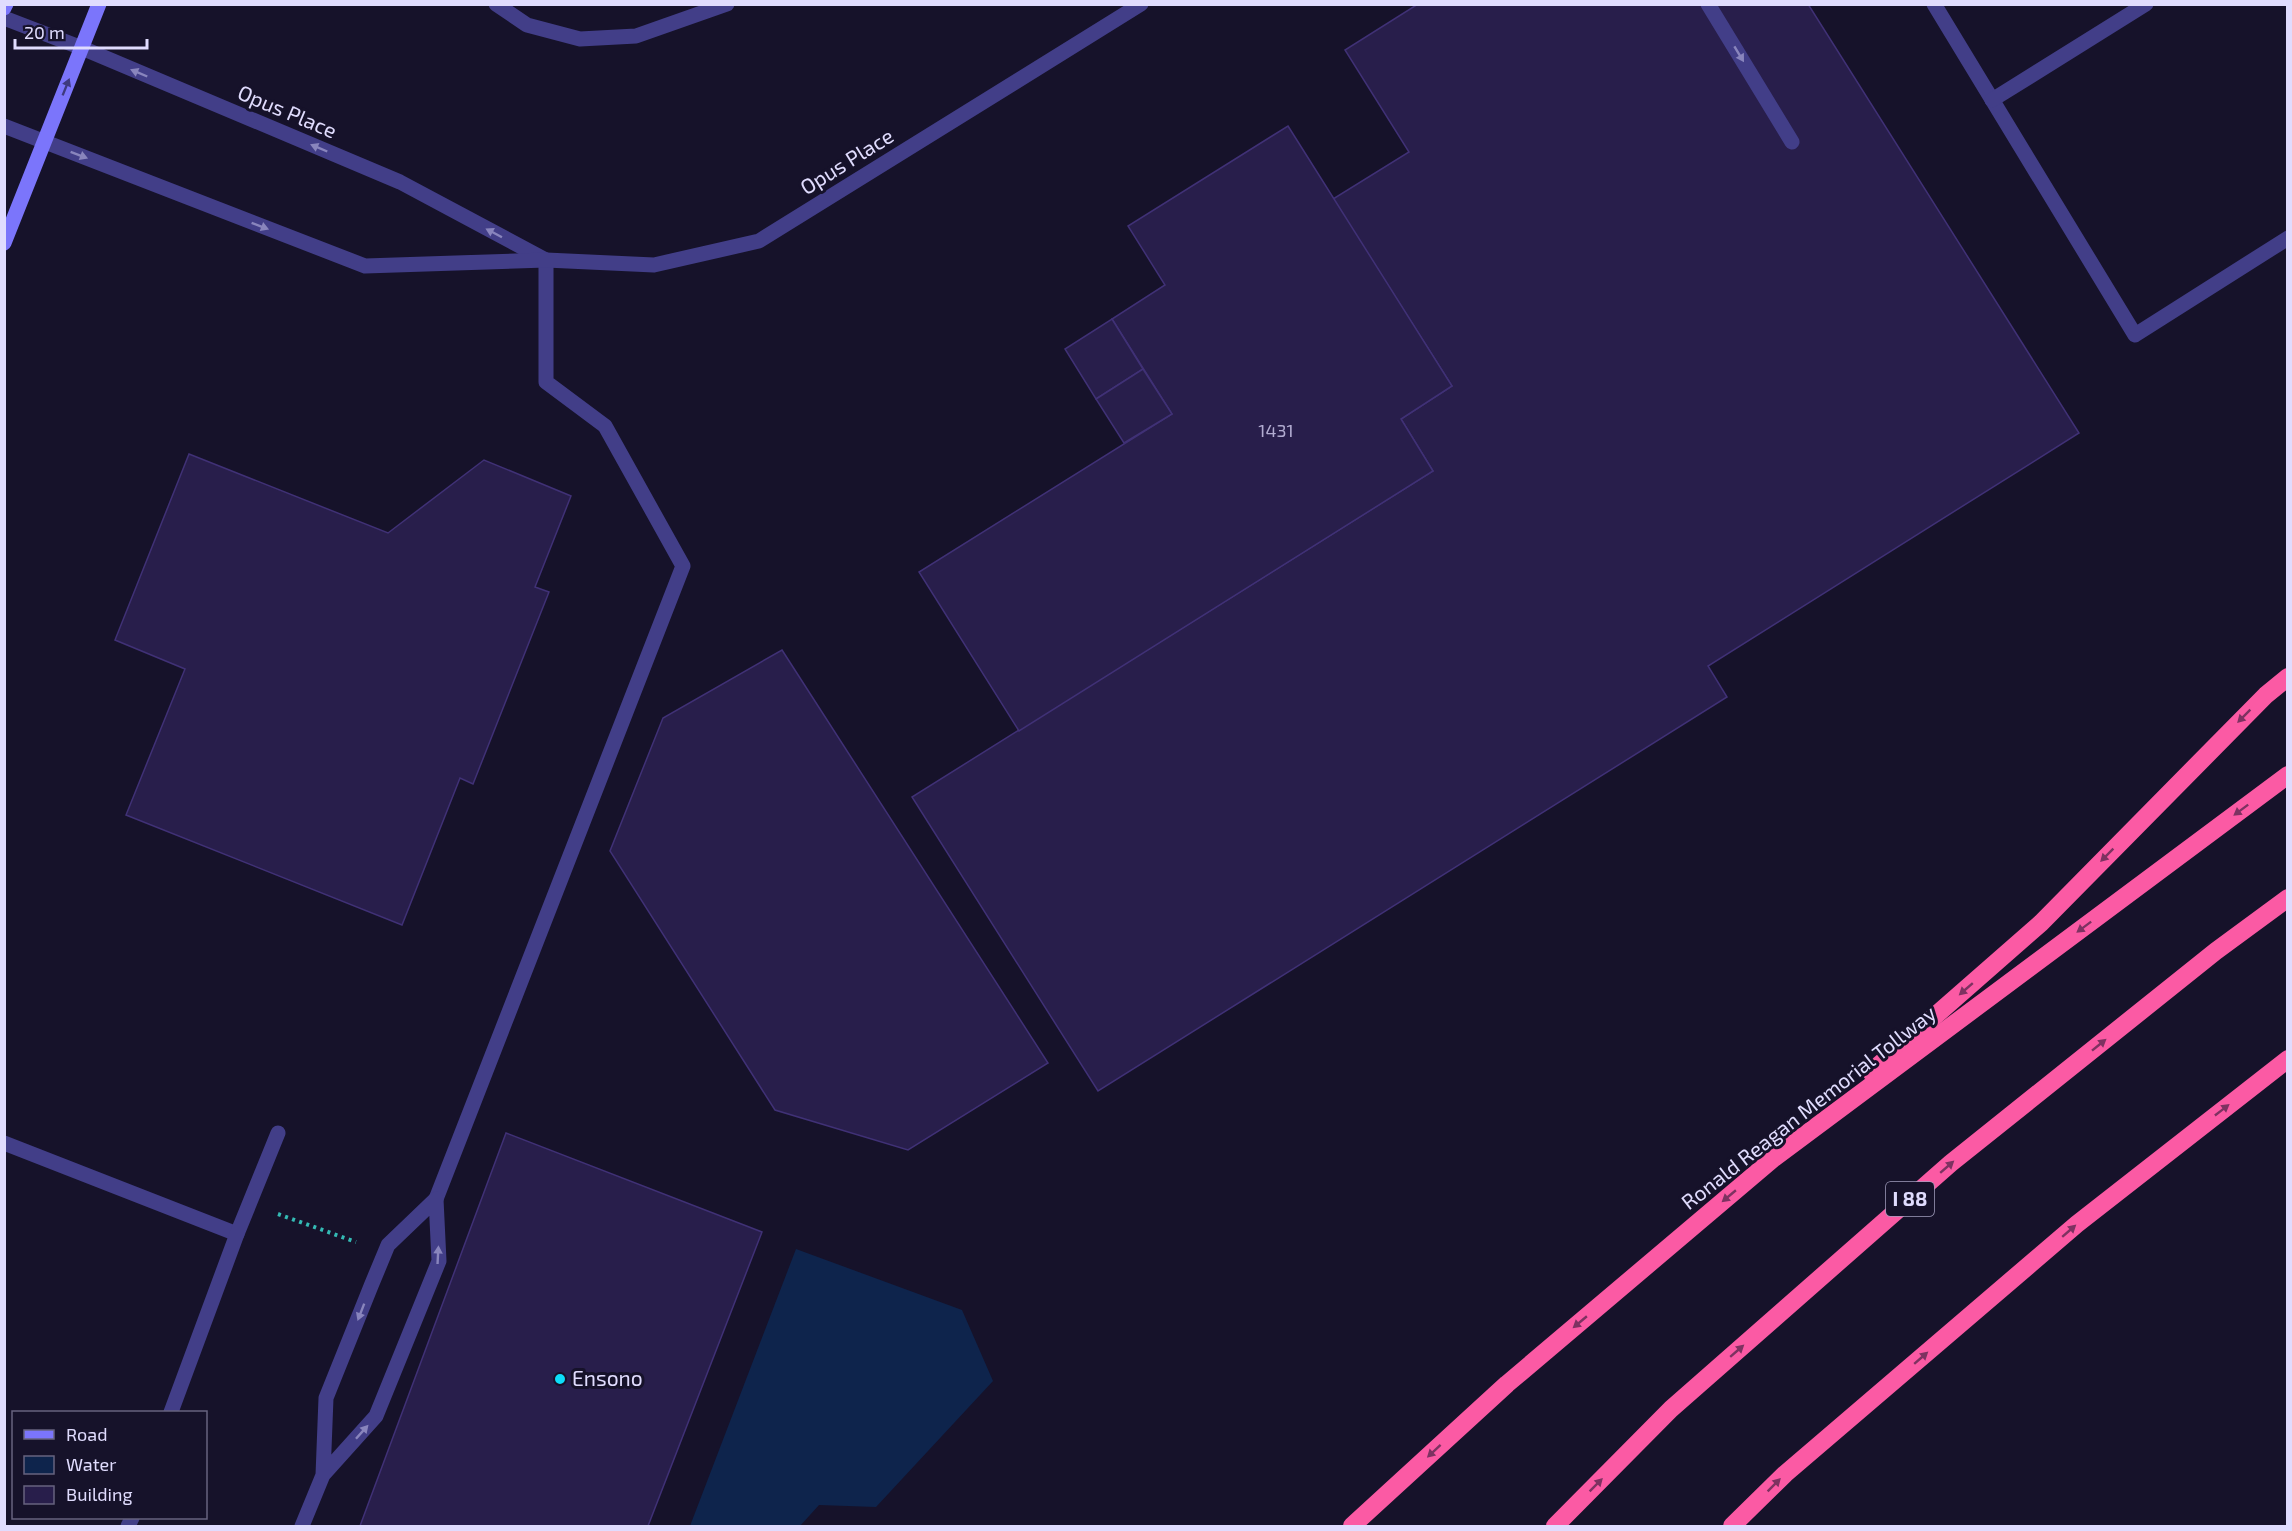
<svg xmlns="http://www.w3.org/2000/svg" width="2292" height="1531" viewBox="0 0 2292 1531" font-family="'Exo 2',sans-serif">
	<rect width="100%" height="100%" fill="#16122a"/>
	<polygon fill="#0e244c" points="796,1249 962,1310 993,1381 876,1507 819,1505 800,1526 690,1526"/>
	<g fill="#281e4b" stroke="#403176" stroke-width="1.5">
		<polygon points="1418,4 1808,4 2079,433 1708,666 1727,697 1098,1091 912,797 1433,471 1401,419 1452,386 1333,199 1409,152 1345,50"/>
		<polygon points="1288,126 1452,386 1401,419 1433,471 1019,731 919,572 1172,414 1112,319 1165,285 1128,226"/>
		<polygon points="1112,319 1143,369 1096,399 1065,349"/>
		<polygon points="1143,369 1172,414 1124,443 1096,399"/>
		<polygon points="189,454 388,533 484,460 571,496 535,587 549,592 473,784 460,778 402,925 126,815 185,669 115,640"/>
		<polygon points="782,650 1048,1063 908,1150 775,1110 610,851 663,718"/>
		<polygon points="506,1133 762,1232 648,1526 360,1526"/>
	</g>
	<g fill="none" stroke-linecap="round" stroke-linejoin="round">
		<polyline stroke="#34bab4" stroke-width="4" stroke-dasharray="3 4.5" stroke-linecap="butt" points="278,1214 356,1242"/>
		<g stroke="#423e88" stroke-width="15">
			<polyline points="496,4 527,25 580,39 636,36 727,4"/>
			<polyline points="1708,4 1792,142"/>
			<polyline points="1934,4 2135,335 2288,238"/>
			<polyline points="1992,100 2146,4"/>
			<polyline points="4,1143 237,1234"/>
			<polyline points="436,1199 683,566 605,426 546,382 546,260"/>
			<polyline points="171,1412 237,1234 278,1133"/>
			<polyline points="128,1526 132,1518"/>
			<polyline points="302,1526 323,1475 326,1398 371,1286 388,1245 436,1199 439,1261 376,1416 323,1475"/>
		</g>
		<g stroke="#423e88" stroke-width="15">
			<polyline points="4,18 82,48 400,182 546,260"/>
			<polyline points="4,126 365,266 546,260 654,265 759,241 1141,4"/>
		</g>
		<g stroke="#7b75fb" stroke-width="15">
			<polyline points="4,8 6,4"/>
			<polyline points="4,243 99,4"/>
		</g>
		<g stroke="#fb5aa4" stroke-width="18">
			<polyline points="1871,1072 2041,923 2266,695 2288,677"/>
			<polyline points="1352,1526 1507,1384 1774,1158 2288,775"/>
			<polyline points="1555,1526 1671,1409 1951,1163 2216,951 2288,898"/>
			<polyline points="1732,1526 1785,1474 2077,1224 2288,1059"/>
		</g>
	</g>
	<defs><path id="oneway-solid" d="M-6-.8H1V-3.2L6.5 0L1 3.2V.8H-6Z" transform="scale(1.5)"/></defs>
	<g fill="#8985bd">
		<use href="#oneway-solid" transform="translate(1739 54) rotate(59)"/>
		<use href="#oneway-solid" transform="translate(139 73) rotate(-157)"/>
		<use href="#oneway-solid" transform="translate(319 148) rotate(-157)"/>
		<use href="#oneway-solid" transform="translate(79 155) rotate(21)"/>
		<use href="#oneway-solid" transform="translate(260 226) rotate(21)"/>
		<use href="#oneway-solid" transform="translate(494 233) rotate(-152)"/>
		<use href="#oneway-solid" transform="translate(438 1255) rotate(-87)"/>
		<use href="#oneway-solid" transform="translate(361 1312) rotate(111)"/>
		<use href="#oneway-solid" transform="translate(362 1432) rotate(-48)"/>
	</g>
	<use fill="#3e3a7e" href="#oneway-solid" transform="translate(66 87) rotate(-68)"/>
	<g fill="#7d3261">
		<use href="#oneway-solid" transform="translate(2244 716) rotate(135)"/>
		<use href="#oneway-solid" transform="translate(2241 810) rotate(143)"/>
		<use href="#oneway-solid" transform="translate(2107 855) rotate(135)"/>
		<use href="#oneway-solid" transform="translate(2084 927) rotate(143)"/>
		<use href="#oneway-solid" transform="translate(1966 989) rotate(139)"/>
		<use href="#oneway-solid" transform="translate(2099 1045) rotate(-39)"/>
		<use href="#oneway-solid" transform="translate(2222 1110) rotate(-38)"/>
		<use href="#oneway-solid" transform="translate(1947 1167) rotate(-41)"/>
		<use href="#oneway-solid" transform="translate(1729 1196) rotate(140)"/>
		<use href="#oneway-solid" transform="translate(2069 1231) rotate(-41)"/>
		<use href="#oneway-solid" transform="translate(1580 1322) rotate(140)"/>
		<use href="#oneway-solid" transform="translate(1737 1351) rotate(-41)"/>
		<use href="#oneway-solid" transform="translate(1921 1358) rotate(-41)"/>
		<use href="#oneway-solid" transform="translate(1434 1451) rotate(137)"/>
		<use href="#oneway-solid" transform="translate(1596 1485) rotate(-45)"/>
		<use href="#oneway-solid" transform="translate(1774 1485) rotate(-45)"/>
	</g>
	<circle fill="#0dddf9" stroke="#16122a" stroke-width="2" cx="560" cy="1379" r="6"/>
	<g text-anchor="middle" stroke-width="6" stroke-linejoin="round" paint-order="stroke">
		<g font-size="18" fill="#b2acd1">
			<text x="1276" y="437">1431</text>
		</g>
		<rect fill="#16122a" stroke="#a39fbe" stroke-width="1.5" x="1886" y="1182" width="48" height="34" rx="4.5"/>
		<g font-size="20" font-weight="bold" fill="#e0dcfe">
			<text x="1910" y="1206">I 88</text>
		</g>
		<g font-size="21" fill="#e0dcfe" stroke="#16122a">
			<text transform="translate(287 112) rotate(23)" y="7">Opus Place</text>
			<text transform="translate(847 162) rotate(-32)" y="7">Opus Place</text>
			<text transform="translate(1809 1108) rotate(-38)" y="7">Ronald Reagan Memorial Tollway</text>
		</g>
		<g font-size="21" fill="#e0dcfe" stroke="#16122a" text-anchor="start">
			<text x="572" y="1386">Ensono</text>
		</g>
	</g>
	<rect width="2292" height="1531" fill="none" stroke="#e0dcfe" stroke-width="12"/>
	<rect x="12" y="1411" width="195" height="108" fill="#16122a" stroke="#67637f" stroke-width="1.5"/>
	<rect x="24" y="1430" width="30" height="9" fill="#7b75fb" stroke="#67637f" stroke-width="1.5"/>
	<text x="66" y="1441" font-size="18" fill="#e0dcfe">Road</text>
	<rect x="24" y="1456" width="30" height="18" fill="#0e244c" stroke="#67637f" stroke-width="1.5"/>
	<text x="66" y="1471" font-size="18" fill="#e0dcfe">Water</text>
	<rect x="24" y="1486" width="30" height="18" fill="#281e4b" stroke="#67637f" stroke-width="1.5"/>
	<text x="66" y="1501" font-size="18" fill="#e0dcfe">Building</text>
	<path d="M15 39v9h132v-9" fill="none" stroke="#e0dcfe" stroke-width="3"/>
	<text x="24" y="39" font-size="18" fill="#e0dcfe" stroke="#16122a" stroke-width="4.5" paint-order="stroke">20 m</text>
</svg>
